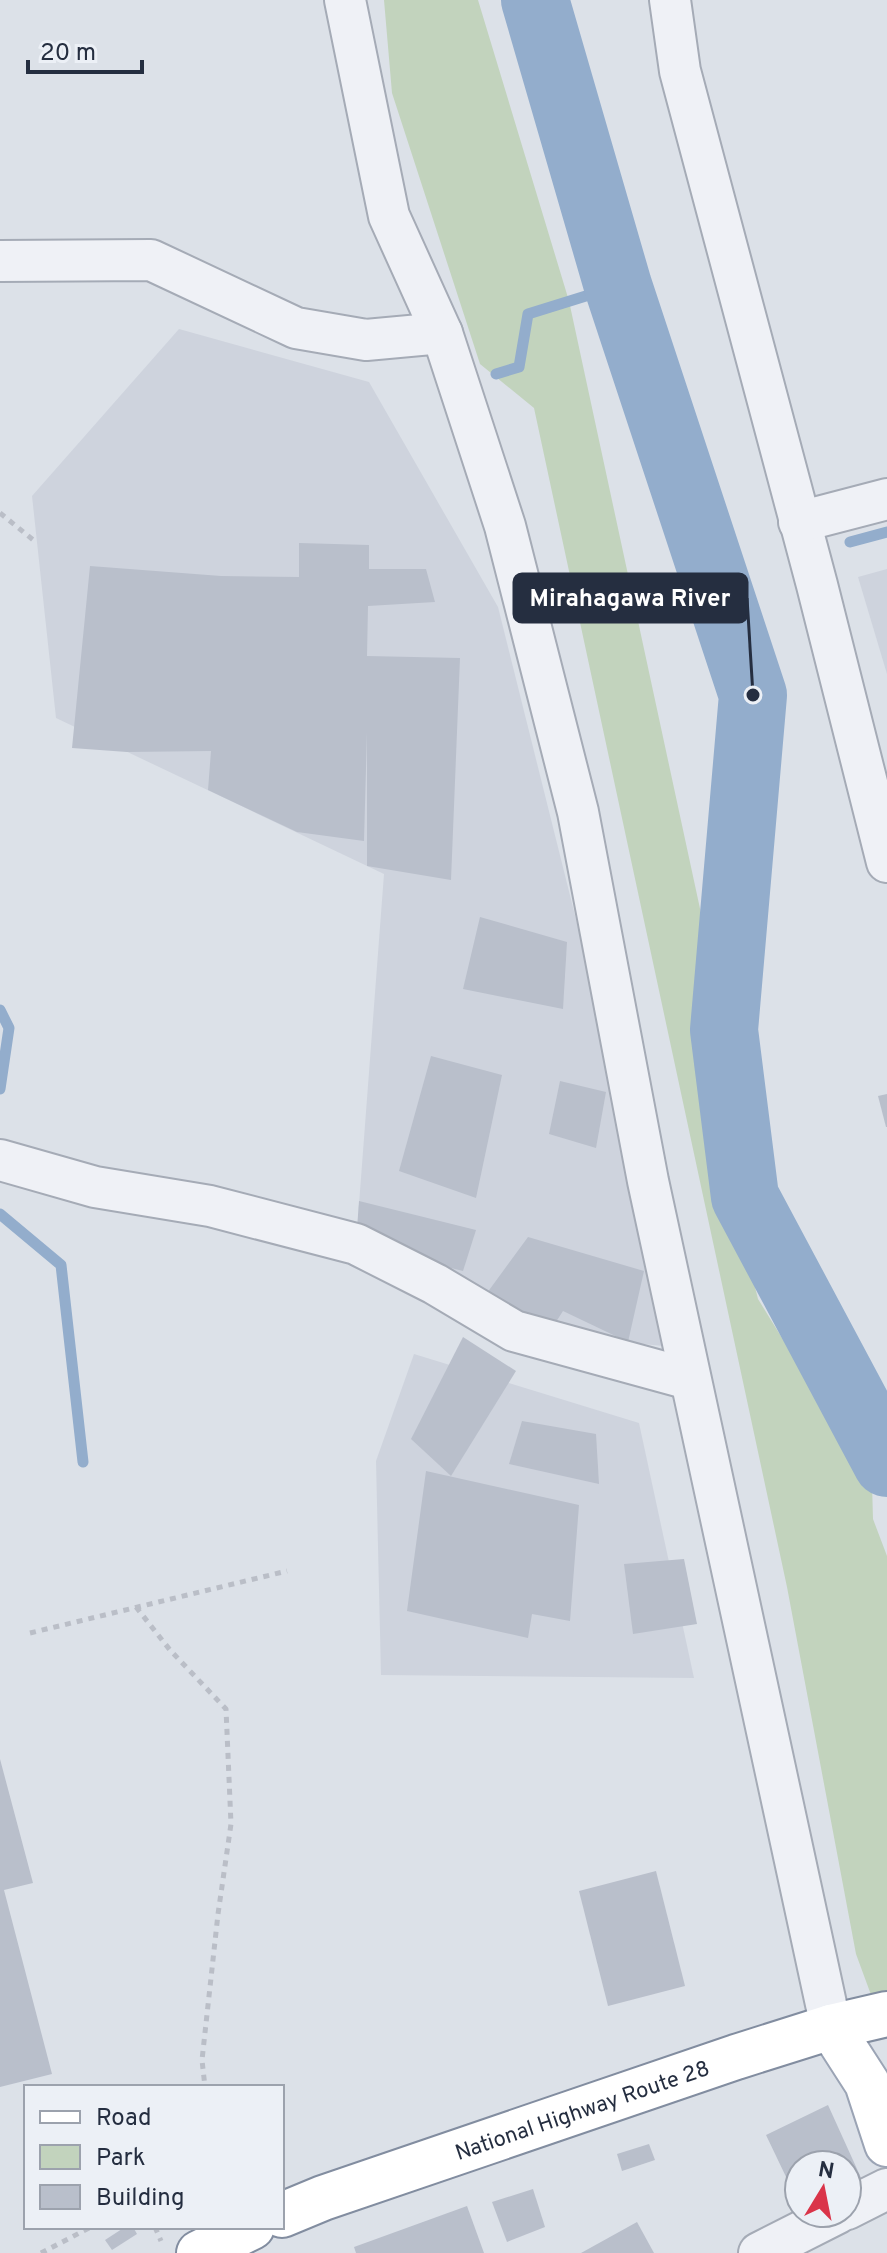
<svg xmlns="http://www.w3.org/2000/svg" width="887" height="2253" viewBox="0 0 887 2253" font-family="Overpass,sans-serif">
	<rect width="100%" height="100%" fill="#dce1e8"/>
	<g fill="#ced3dd">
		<polygon points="179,329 369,382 498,607 683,1348 514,1331 356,1244 384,874 56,718 32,496"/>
		<polygon points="887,569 887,674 858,577"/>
		<polygon points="414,1354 639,1423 694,1678 381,1675 376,1461"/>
	</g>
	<polygon fill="#c2d3bd" points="384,0 478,0 569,301 710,955 709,1020 730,1187 758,1299 872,1484 873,1519 887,1556 887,2000 874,2003 856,1954 787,1587 534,408 480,364 392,93"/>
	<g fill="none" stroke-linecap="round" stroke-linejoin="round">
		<g stroke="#93adcc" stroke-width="11">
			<polyline points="496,374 519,367 528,314 618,286"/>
			<polyline points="850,542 887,532"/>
			<polyline points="0,1010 9,1028 0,1089"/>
			<polyline points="0,1214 61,1265 83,1462"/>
		</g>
		<polyline stroke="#93adcc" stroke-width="68" points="535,0 618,286 753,695 724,1030 745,1197 887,1463"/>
	</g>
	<g fill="#b9bfcb">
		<polygon points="299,543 369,545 369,569 426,569 435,602 368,606 367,656 460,658 451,880 367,866 367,732 364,841 297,832 208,790 211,751 127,752 72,748 90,566 221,576 299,577"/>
		<polygon points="480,917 567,942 563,1009 463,989"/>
		<polygon points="431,1056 502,1075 476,1198 399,1171"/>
		<polygon points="560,1081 606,1092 596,1148 549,1134"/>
		<polygon points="887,1094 887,1127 886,1127 878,1096"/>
		<polygon points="359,1201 476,1230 463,1271 356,1244"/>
		<polygon points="528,1237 644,1271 628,1342 563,1311 545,1339 476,1308"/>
		<polygon points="463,1337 516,1371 451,1476 411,1439"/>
		<polygon points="522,1421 596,1434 599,1484 509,1464"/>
		<polygon points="426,1471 579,1505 570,1621 532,1614 528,1638 407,1611"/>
		<polygon points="684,1559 697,1624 633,1634 624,1564"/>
		<polygon points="0,1759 33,1883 4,1890 52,2074 0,2087"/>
		<polygon points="656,1871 685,1986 608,2006 579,1891"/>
		<polygon points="828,2105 862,2180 847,2188 847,2165 799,2165 799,2204 766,2135"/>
		<polygon points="649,2144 655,2160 622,2171 617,2154"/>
		<polygon points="533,2189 545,2227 507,2242 492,2202"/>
		<polygon points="467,2206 484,2253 356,2253 354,2247"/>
		<polygon points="637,2222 654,2253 581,2253"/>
		<polygon points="125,2227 133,2227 137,2234 112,2250 105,2240"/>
	</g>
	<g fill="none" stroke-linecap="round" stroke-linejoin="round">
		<g stroke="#a5abb6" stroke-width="44">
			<g id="minor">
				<polyline points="345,0 389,216 442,333 505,526 578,812 648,1181 831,2027"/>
				<polyline points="670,0 680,71 817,585 887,862"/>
				<polyline points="0,261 151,260 296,328 366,340 442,333"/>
				<polyline points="799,522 887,499"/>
				<polyline points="0,1160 95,1187 210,1206 356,1244 435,1284 514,1331 689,1379"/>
				<polyline points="847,2209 887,2189"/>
				<polyline points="759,2253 838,2213"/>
			</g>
		</g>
		<g stroke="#9ba4b5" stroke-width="48">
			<polyline id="major" points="831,2027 867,2083 887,2144"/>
		</g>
		<g stroke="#828da0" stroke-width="48">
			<g id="highway">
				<path id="s1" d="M 282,2215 L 323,2198 L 736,2057 L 831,2027 L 887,2014"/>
				<polyline points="199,2253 252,2227"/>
			</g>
		</g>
		<g stroke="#babec7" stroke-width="5" stroke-dasharray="6 6" stroke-linecap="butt">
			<polyline points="0,513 37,543"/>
			<polyline points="136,1607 170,1650 226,1709 231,1824 218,1914 202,2060 205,2087"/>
			<polyline points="30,1633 287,1571"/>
			<polyline points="155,2227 161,2241"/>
			<polyline points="41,2253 91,2227"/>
		</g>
		<use href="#minor" stroke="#eff1f6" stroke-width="40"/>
		<use href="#major" stroke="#fff" stroke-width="44"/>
		<use href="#highway" stroke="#fff" stroke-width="44"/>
	</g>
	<g text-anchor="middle" stroke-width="7" stroke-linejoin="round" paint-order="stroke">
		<g font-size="22" fill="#252e40" stroke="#ecf0f6">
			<text dy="8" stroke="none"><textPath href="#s1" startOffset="318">National Highway Route 28</textPath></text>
		</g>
	</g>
	<path fill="none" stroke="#252e40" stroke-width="3" d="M753 695L747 598"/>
	<circle fill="#252e40" stroke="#ecf0f6" stroke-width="3" cx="753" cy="695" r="8"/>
	<rect fill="#252e40" stroke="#252e40" stroke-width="3" x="514" y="574" width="233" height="48" rx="8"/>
	<g font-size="24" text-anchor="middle" font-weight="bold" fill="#fff">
		<text x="630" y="606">Mirahagawa River</text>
	</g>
	<rect x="24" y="2085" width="260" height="144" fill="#ecf0f6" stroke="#9ca2ad" stroke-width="2"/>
	<rect x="40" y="2111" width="40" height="12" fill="#ffffff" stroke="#9ca2ad" stroke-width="2"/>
	<text x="96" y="2125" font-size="24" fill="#252e40">Road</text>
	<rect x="40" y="2145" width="40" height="24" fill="#c2d3bd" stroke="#9ca2ad" stroke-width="2"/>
	<text x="96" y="2165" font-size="24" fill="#252e40">Park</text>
	<rect x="40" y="2185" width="40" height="24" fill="#b9bfcb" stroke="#9ca2ad" stroke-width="2"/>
	<text x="96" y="2205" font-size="24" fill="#252e40">Building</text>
	<g transform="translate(823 2189) rotate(10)"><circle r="38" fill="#ecf0f6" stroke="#9ca2ad" stroke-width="2"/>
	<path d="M0-6L14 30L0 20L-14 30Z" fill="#da3449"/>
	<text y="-12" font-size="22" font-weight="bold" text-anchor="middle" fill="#252e40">N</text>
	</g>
	<path d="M28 60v12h114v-12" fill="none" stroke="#252e40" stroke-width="4"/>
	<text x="40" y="60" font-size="24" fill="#252e40" stroke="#ecf0f6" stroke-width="6" paint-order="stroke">20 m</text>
</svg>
